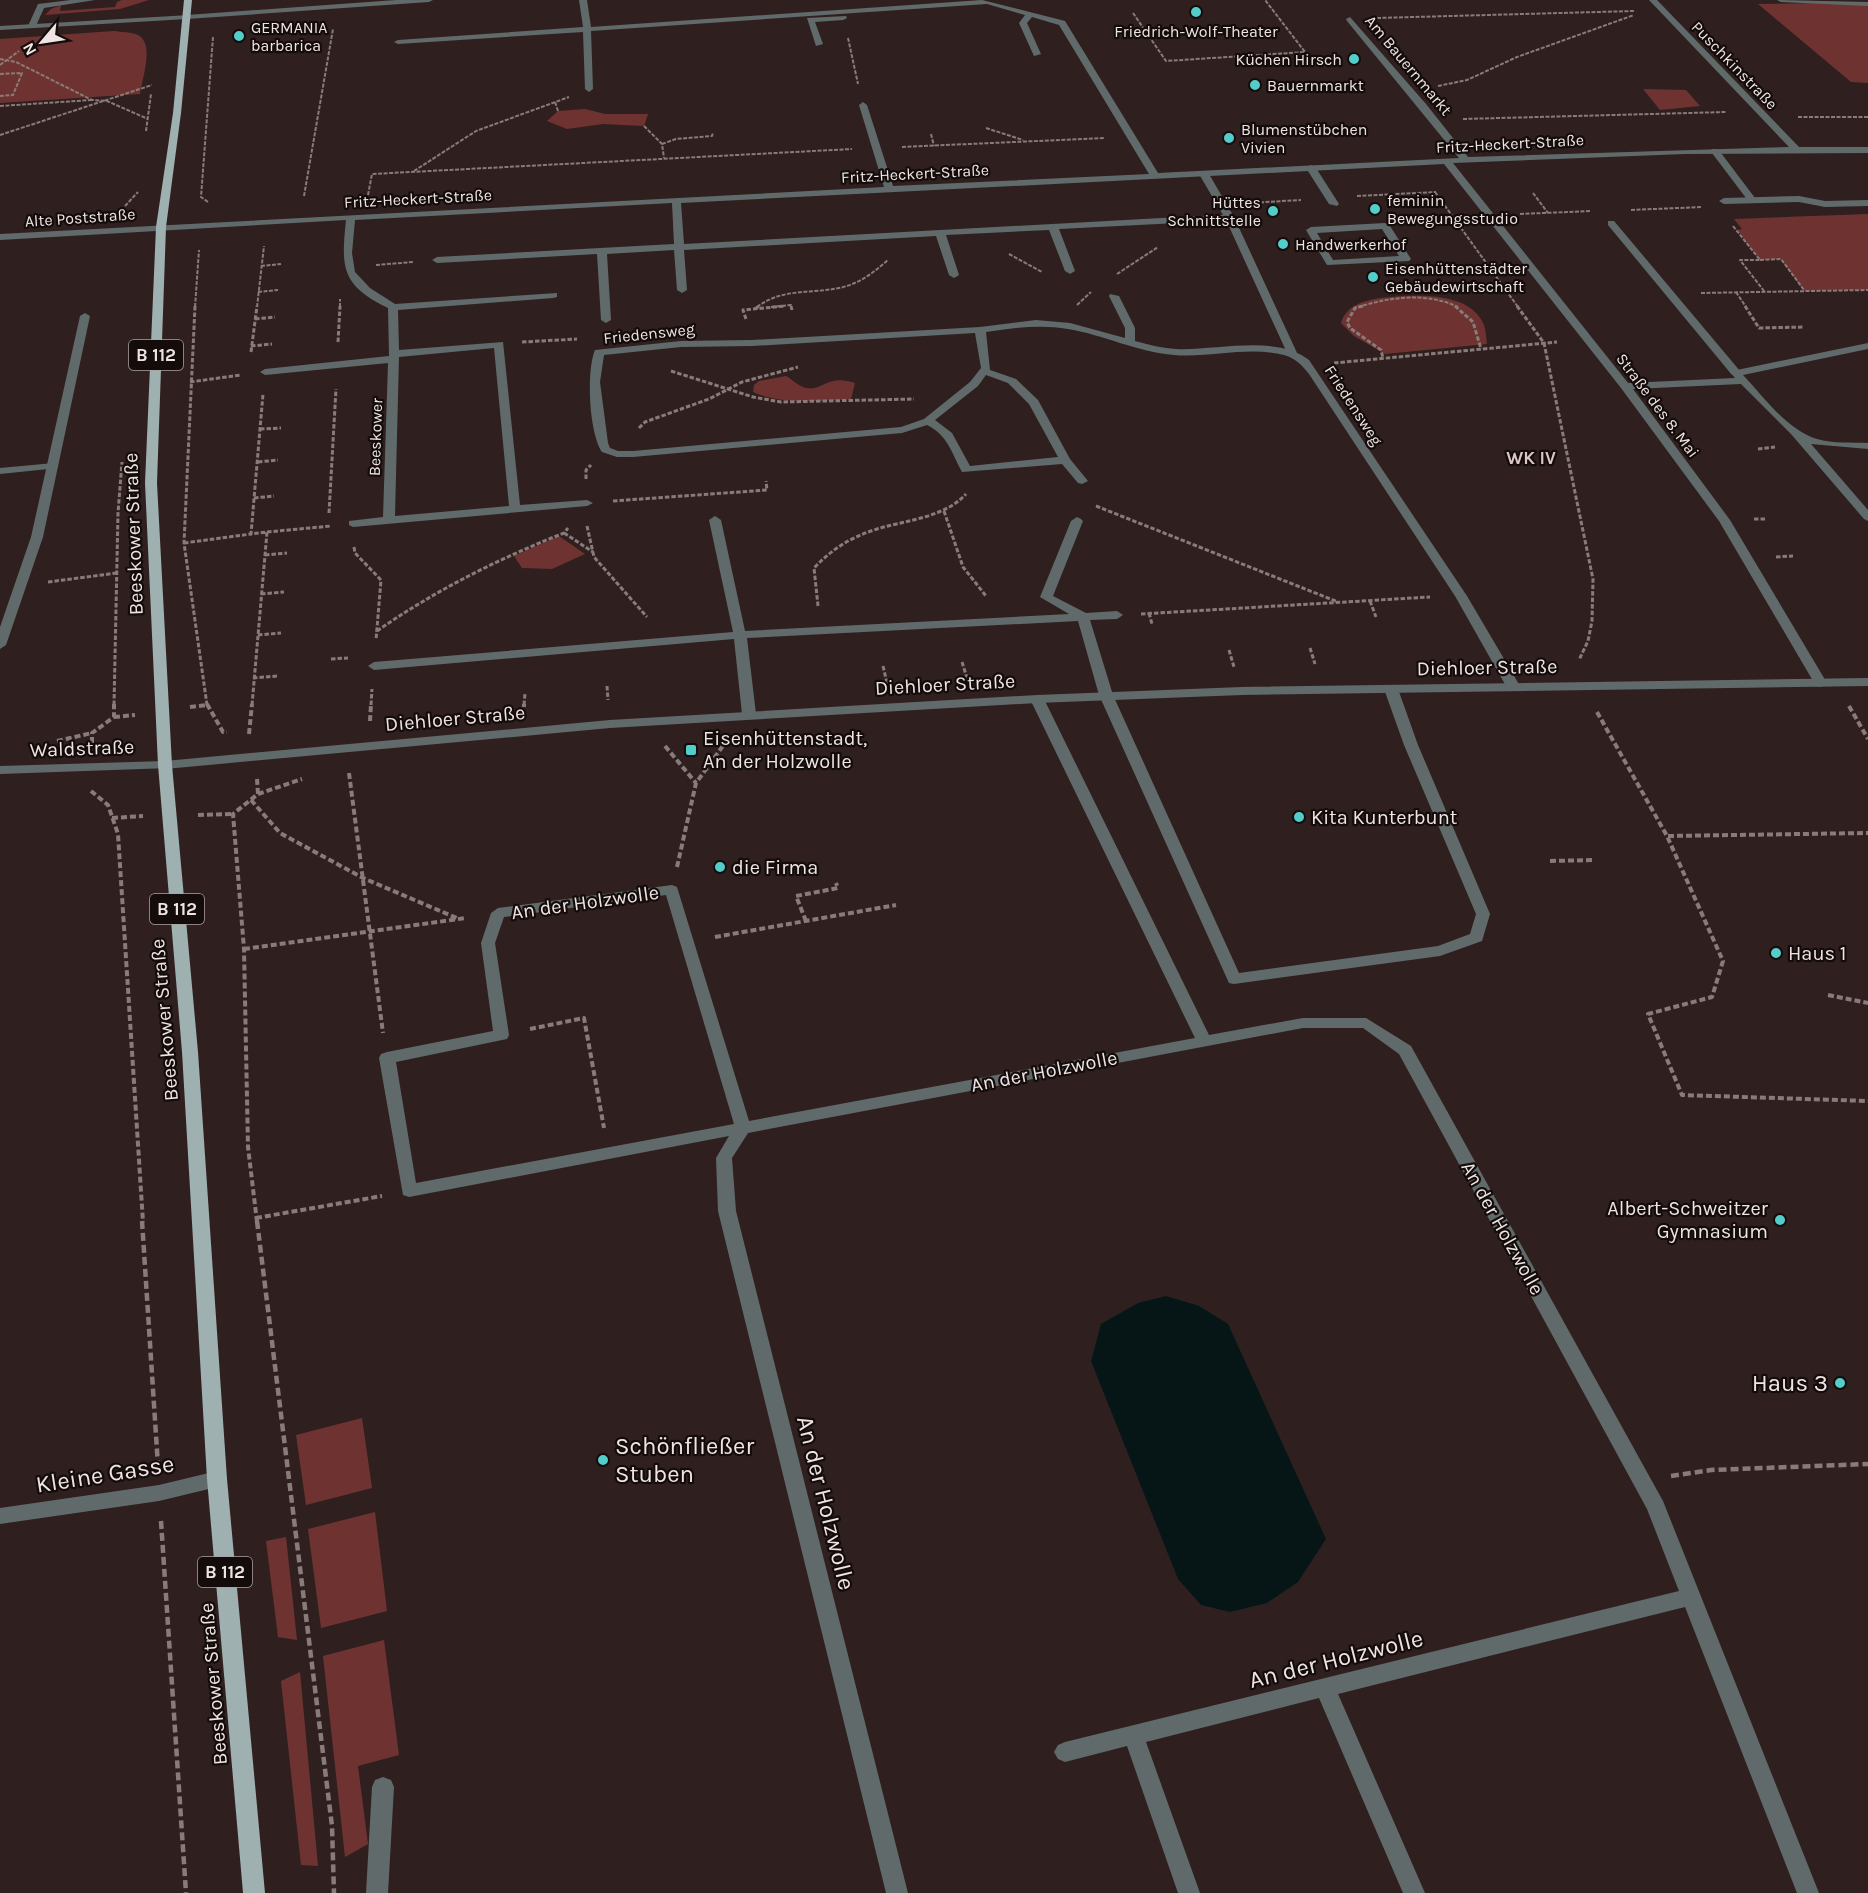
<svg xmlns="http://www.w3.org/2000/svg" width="1868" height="1893" viewBox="0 0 1868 1893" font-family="Karla,sans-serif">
	<rect width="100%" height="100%" fill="#2f201f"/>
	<g fill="#6e3331">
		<polygon points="122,0 149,0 120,9 45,15 51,9 61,5 60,11 115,7 117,2"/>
		<polygon points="1818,3 1868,4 1868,83 1851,82 1758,4"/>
		<path d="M 114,31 C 121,32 132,32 138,35 C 155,44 142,79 140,94 L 0,103 L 0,39 Z"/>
		<polygon points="1643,89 1686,90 1700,106 1660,110"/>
		<polygon points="585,109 605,114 648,114 644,126 603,124 567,129 547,121 558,111"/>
		<polygon points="1868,214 1868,290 1804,291 1781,259 1760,260 1737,230 1742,229 1734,219"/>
		<path d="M 1403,296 C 1429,295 1472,295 1484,325 C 1486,331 1486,338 1487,344 L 1385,354 L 1354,336 L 1341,323 C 1348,298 1382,298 1403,296 Z"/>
		<path d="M 786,376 C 792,379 797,385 803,387 C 822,394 826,373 855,383 L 851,399 C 820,401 782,405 753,392 L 754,385 L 759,381 Z"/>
		<polygon points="559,536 585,554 552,569 522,568 514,556"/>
		<polygon points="362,1418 372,1488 306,1505 296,1435"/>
		<polygon points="375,1512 387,1611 321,1628 308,1529"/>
		<polygon points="286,1537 297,1640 278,1637 266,1541"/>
		<polygon points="384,1640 399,1755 358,1766 368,1844 345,1857 323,1656"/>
		<polygon points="300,1672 318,1866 301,1865 281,1681"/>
	</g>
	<polygon fill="#061616" points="1166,1296 1199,1306 1228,1324 1326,1539 1298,1582 1267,1603 1230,1612 1201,1605 1178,1579 1091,1361 1101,1324 1138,1303"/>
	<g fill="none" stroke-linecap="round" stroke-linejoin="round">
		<g stroke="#887b7a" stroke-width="2" stroke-dasharray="4 1.5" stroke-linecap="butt">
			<polyline points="1133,13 1166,61 1305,52 1265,0"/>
			<polyline points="1377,18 1634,11"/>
			<polyline points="848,38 858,84"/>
			<polyline points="0,59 16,62 92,100 107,101 148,119"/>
			<polyline points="0,65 19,51"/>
			<polyline points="0,74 22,73 13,95 0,96"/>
			<polyline points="1438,86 1467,80 1517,57 1634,15"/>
			<polyline points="555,102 558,111"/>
			<polyline points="0,106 91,100"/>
			<polyline points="1798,117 1868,117"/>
			<polyline points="1463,119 1726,112"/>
			<polyline points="644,126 662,144 664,158"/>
			<polyline points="986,128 1023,140"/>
			<polyline points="146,131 151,94"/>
			<polyline points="931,134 934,146"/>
			<polyline points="0,135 152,85"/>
			<polyline points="662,144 676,139 712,136 713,133"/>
			<polyline points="902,147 1104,138"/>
			<polyline points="414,171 476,131 569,97"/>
			<polyline points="1435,192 1518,307"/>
			<polyline points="1533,193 1548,213"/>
			<polyline points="368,195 372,174 852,149"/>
			<polyline points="304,196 333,29"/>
			<polyline points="1357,196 1436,192"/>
			<polyline points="208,202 201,197 213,37"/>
			<polyline points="1249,203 1301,200"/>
			<polyline points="125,206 138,192"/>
			<polyline points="1631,210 1701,207"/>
			<polyline points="1520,214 1591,211"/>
			<polyline points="1733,226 1760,260 1740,260 1764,291"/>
			<polyline points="1009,254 1042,272"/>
			<polyline points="1760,260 1781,259 1804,290"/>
			<polyline points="376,265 413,262"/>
			<polyline points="261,266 281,264"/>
			<polyline points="1117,274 1158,247"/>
			<polyline points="258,292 278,290"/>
			<polyline points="1736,292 1746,307"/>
			<polyline points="1701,293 1868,290"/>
			<polyline points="1077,305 1091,292"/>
			<polyline points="195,307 199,250"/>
			<polyline points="257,307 264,246"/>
			<polyline points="340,307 340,299"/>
			<path d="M 757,307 C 782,288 810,294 839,288 C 859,284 873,273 888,260"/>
			<polyline points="771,307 791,305 791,307"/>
			<path d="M 1358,307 C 1390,297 1427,292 1458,307"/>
		</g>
		<g stroke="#887b7a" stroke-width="3" stroke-dasharray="4.5 2" stroke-linecap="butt">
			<polyline points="195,306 184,543 207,705"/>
			<polyline points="791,306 792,310"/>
			<polyline points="1363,306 1355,308 1347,322 1350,328 1381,350 1383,358"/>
			<polyline points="1455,306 1473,322 1481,349"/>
			<polyline points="1517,306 1544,343 1593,579 1592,621 1588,641 1579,660"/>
			<polyline points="1745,306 1759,328 1804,327"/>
			<polyline points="755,309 759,306"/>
			<polyline points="255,319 275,317"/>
			<polyline points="746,319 743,310 785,306"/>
			<polyline points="338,342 340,306"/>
			<polyline points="522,342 577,339"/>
			<polyline points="251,346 272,344"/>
			<polyline points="251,352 257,306"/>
			<polyline points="1334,363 1557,342"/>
			<polyline points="671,371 753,397 781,402 914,399"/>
			<polyline points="190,382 241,375"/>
			<polyline points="639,428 645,422 709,399 742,382 798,367"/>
			<polyline points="260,429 281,428"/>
			<polyline points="1758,449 1775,447"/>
			<polyline points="258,462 278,460"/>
			<polyline points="586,479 586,470 591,465"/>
			<polyline points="254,498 274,496"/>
			<polyline points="613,501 767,490 766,481"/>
			<polyline points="1096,506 1338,602"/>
			<polyline points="944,511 963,567 986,596"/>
			<polyline points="329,513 336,389"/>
			<polyline points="1754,519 1765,519"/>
			<polyline points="587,526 594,557 647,617"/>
			<polyline points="267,532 331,526"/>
			<polyline points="564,533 593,552"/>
			<polyline points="184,543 251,534"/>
			<polyline points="354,547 355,553 381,580 376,640"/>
			<polyline points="265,555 287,553"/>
			<polyline points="1776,557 1793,556"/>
			<polyline points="48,582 117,573"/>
			<polyline points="261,594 284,592"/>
			<polyline points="1370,601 1376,617"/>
			<path d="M 818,606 L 814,568 C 832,549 851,537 877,529 C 906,520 944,518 966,494"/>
			<polyline points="1149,613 1152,624"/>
			<polyline points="1141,614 1430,597"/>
			<path d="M 377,631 C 436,590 498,559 564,533 L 568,528"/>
			<polyline points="258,635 281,633"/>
			<polyline points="1310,648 1315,664"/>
			<polyline points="1229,650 1234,667"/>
			<polyline points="331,659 348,658"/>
			<polyline points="962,662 967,678"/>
			<polyline points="883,666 887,683"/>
			<polyline points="253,678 277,676"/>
			<polyline points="607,686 608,700"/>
			<polyline points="114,705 118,513 122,462"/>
			<polyline points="252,705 267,532 251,534 263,394"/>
			<polyline points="371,705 372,689"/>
			<polyline points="524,705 525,693"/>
		</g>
		<g stroke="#887b7a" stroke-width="4" stroke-dasharray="6 3" stroke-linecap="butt">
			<polyline points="207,704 223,732 227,732"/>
			<polyline points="1849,706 1868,739"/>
			<polyline points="190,707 207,705"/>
			<polyline points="524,707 524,704"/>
			<polyline points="1597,712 1667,836 1723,961 1712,997 1648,1014 1682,1095 1868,1101"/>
			<polyline points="114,717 135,715"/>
			<polyline points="370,721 371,704"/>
			<polyline points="249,734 252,704"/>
			<polyline points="57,741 92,733"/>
			<polyline points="92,743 92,733 114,717 114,704"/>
			<polyline points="665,746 696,783"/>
			<polyline points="349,773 383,1033"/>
			<polyline points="257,779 258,794"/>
			<polyline points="91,791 108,805 118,834 143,1222"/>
			<polyline points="251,800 280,833 363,878 459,919"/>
			<polyline points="198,815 233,814"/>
			<polyline points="112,818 143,816"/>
			<polyline points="1668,836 1868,833"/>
			<polyline points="1550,861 1594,860"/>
			<polyline points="677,867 696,783 725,743"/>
			<polyline points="806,921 796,896 838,888 836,883"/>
			<polyline points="715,937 896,905"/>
			<polyline points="244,949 466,918"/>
			<polyline points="1828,995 1868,1003"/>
			<polyline points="530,1029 584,1018 604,1128"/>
			<polyline points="256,1218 382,1196"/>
			<polyline points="257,1222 248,1147 244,949 233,814 258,794 302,779"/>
		</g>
		<g stroke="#887b7a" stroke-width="4.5" stroke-dasharray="8 4" stroke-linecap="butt">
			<polyline points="142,1221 158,1466"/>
			<polyline points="257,1221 332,1826 334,1893"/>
			<polyline points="1671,1476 1711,1470 1868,1464"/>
			<polyline points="161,1521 186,1893"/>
		</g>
		<g fill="#616a6a" fill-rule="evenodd">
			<polygon points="71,0 95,0 44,8 35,28 28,26 38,4"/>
			<polygon points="846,16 847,18 843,20 815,22 823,44 816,46 807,18"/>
			<polygon points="1712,149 1718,149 1755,198 1755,202 1749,202 1712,153"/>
			<polygon points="1311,165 1316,168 1339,204 1337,206 1329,204 1306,168"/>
			<polygon points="1204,171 1209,174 1234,217 1298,355 1297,357 1288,355 1226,220 1198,222 1193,219 1198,216 1223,215 1199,174"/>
			<polygon points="1608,221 1614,221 1740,371 1740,375 1732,375 1608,225"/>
			<path d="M 1385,223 L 1390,226 L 1411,259 L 1409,261 L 1327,265 L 1306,230 L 1311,227 ZM 1382,229 L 1399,256 L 1333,260 L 1317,233 Z"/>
			<polygon points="54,463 58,464 58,468 0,474 0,468"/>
			<polygon points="1391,685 1398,689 1418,745 1490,914 1482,941 1440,956 1234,984 1229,983 1099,695 1106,691 1113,695 1239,973 1438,946 1470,934 1476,914 1404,745 1384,689"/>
			<polygon points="383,1777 391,1780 394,1787 388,1893 366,1893 372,1787 375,1780"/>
		</g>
		<g fill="#616a6a" fill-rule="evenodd">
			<polygon points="396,0 433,0 429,2 187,19 183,17 187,15"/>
			<path d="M 579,0 L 587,0 L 591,27 L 982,0 L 1065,21 L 1158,173 L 1459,158 L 1347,21 L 1346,19 L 1350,17 L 1426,104 L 1468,157 L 1789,147 L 1649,0 L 1657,0 L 1799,147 L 1868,147 L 1868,153 L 1685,154 L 1453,163 L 1628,383 L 1735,378 L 1731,373 L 1732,371 L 1868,343 L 1868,349 L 1743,375 C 1763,396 1787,430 1817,439 C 1833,444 1851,442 1868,443 L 1868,449 L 1811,444 L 1868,510 L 1868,521 L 1864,519 L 1791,434 L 1741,384 L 1633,389 L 1730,520 L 1827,683 L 1821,687 L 1816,686 L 1719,521 L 1621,388 L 1444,164 L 681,203 L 684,244 L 1198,216 L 1203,219 L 1198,222 L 1059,229 L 1075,271 L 1070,274 L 1065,271 L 1049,230 L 946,235 L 959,275 L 954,278 L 949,275 L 936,236 L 684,250 L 687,290 L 682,293 L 677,290 L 674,250 L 607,254 L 611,320 L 606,323 L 601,320 L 597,254 L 437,263 L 432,260 L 437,257 L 674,244 L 672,203 L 355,220 L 352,253 L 355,272 L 370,288 L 395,304 L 557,293 L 557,297 L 553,298 L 398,310 L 399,350 L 503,342 L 520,505 L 587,500 L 593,503 L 587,506 L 353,527 L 349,525 L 349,521 L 383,517 L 388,363 L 265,375 L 260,372 L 265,369 L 389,356 L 388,308 C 341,285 341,268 346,220 L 0,240 L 0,234 L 884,187 L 859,105 L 863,102 L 867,105 L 893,186 L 1149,174 L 1059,25 L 1032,17 L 1027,23 L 1041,54 L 1034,56 L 1019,23 L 1025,15 L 987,4 L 591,31 L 593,89 L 589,92 L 585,89 L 583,32 L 398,44 L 394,42 L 398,40 L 583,27 ZM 494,348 L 509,506 L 395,516 L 399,357 Z"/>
			<polygon points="1777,0 1868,2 1868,6 1781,2"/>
			<polygon points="1799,196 1825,201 1868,200 1868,206 1825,207 1799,202 1724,204 1719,201 1724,198"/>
			<path d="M 1110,294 L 1119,296 L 1135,328 L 1135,341 C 1149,345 1163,348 1176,349 C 1215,351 1277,334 1309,360 L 1467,596 L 1520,686 L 1518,689 L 1513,690 L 1506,686 L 1455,596 L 1309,374 C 1302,365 1295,358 1284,355 C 1248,346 1210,358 1174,355 C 1137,352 1104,335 1068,329 C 1040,324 1013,328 986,332 L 990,370 L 1016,379 L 1038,400 L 1070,459 L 1088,481 L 1082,484 L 1078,483 L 1062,464 L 962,472 C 952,454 948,435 927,425 L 902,433 L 633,457 L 617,457 L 602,452 C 589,433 586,371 595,350 L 681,341 L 752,340 L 980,327 L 1036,320 L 1070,323 L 1125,338 L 1125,328 L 1109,296 ZM 975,333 L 981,368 L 970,382 L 924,419 L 901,427 L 633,451 L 618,451 L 610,448 L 608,443 L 600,382 L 604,355 L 681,347 L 752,346 ZM 986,375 L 1008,383 L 1029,404 L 1058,457 L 970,466 L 952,433 L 935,420 L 978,386 Z"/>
			<polygon points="85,313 90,316 43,537 6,645 0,649 0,627 31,537 80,316"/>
			<polygon points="715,516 721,520 745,631 1069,614 1040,597 1071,521 1077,517 1081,519 1083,521 1053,596 1086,613 1117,611 1123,615 1117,619 1090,620 1113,695 1106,699 1099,695 1078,621 747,638 756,714 749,718 742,714 734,639 374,670 368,666 374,662 733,632 709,520"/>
			<path d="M 1037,695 L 1044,699 L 1209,1035 L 1303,1018 L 1366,1018 L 1411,1046 L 1663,1501 L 1819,1893 L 1797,1893 L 1685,1607 L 1338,1694 L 1425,1893 L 1403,1893 L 1319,1698 L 1146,1742 L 1200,1893 L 1178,1893 L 1127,1746 L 1065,1762 L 1058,1759 L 1054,1752 L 1058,1745 L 1065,1742 L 1679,1591 L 1647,1509 L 1399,1054 L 1363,1028 L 1303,1028 L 748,1133 L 732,1158 L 736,1211 L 908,1893 L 886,1893 L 718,1211 L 716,1158 L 729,1136 L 409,1197 L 403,1195 L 379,1058 L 381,1054 L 387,1052 L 493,1031 L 481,943 L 491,913 L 498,908 L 672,885 L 677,887 L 749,1121 L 1195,1038 L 1030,699 ZM 666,895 L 734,1124 L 416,1183 L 396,1062 L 507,1039 L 509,1035 L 495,943 L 504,917 Z"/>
			<polygon points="165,761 170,762 172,765 170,768 0,774 0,766"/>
			<polygon points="217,1471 224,1473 227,1479 224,1485 217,1487 159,1501 0,1524 0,1508 159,1485"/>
		</g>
		<g fill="#616a6a" fill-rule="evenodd">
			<polygon points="190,15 191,17 187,19 0,30 0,26"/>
			<polygon points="1868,678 1868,686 1242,695 1037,703 610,728 165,769 158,765 165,761 610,720 1037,695 1242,687"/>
		</g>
		<polygon fill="#9eb0af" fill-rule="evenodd" points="184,0 192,0 181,113 166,227 157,483 172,765 198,1052 227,1479 265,1893 243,1893 207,1479 182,1052 158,765 145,483 156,227 173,113"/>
	</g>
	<g fill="#53cdca" stroke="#130c0b" stroke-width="2">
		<circle cx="1196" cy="12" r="6"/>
		<circle cx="239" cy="36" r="6"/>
		<circle cx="1354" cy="59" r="6"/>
		<circle cx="1255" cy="85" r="6"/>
		<circle cx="1229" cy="138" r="6"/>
		<circle cx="1375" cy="209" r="6"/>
		<circle cx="1273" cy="211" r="6"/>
		<circle cx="1283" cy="244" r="6"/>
		<circle cx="1373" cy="277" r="6"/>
		<rect x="685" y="744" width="12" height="12" rx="3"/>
		<circle cx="1299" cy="817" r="6"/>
		<circle cx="720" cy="867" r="6"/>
		<circle cx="1776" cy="953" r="6"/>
		<circle cx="1780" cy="1220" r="6"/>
		<circle cx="1840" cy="1383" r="6"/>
		<circle cx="603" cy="1460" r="6"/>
	</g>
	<g text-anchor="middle" stroke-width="4.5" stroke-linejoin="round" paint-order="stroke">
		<g font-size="16" fill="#efe4e3" stroke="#130c0b" text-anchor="start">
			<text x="251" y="33">GERMANIA<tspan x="251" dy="18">barbarica</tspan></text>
			<text x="1196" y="37" text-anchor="middle">Friedrich-Wolf-Theater</text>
			<text x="1342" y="65" text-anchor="end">Küchen Hirsch</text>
			<text x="1267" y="91">Bauernmarkt</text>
			<text x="1241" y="135">Blumenstübchen<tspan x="1241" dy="18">Vivien</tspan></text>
			<text x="1387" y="206">feminin<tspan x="1387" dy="18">Bewegungsstudio</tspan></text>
			<text x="1261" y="208" text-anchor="end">Hüttes<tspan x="1261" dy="18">Schnittstelle</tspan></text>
			<text x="1295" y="250">Handwerkerhof</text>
			<text x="1385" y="274">Eisenhüttenstädter<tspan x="1385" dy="18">Gebäudewirtschaft</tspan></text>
		</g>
		<g font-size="16" fill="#efe4e3" stroke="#130c0b">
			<text transform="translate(1409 65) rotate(50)" y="6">Am Bauernmarkt</text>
			<text transform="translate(1735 65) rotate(46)" y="6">Puschkinstraße</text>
			<text transform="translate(1510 143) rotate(-3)" y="6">Fritz-Heckert-Straße</text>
			<text transform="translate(915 173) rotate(-3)" y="6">Fritz-Heckert-Straße</text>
			<text transform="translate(418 198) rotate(-3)" y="6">Fritz-Heckert-Straße</text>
			<text transform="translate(80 217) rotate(-4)" y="6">Alte Poststraße</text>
			<text transform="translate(649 333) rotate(-6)" y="6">Friedensweg</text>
			<text transform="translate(1354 405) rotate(57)" y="6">Friedensweg</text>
			<text transform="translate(1658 405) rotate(53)" y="6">Straße des 8. Mai</text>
			<text transform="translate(375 437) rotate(-88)" y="6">Beeskower</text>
		</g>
		<g fill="#130c0b" stroke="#ada3a2" stroke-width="1.5">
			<rect x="129" y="340" width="54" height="30" rx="4.5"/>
			<rect x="150" y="894" width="54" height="30" rx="4.5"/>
			<rect x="198" y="1557" width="54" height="30" rx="4.5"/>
		</g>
		<g font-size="18" font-weight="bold" fill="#efe4e3">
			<text x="156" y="361">B 112</text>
			<text x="177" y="915">B 112</text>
			<text x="225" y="1578">B 112</text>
		</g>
		<g font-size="18" font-weight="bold" fill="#dbc6c4" stroke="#130c0b">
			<text x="1531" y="464">WK IV</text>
		</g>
		<g font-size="20" fill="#efe4e3" stroke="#130c0b">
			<text transform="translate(133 534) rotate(-92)" y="7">Beeskower Straße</text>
			<text transform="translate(1487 667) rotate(-1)" y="7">Diehloer Straße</text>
			<text transform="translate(945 684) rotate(-3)" y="7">Diehloer Straße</text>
			<text transform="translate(455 718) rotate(-5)" y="7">Diehloer Straße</text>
			<text transform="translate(82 748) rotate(-2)" y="7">Waldstraße</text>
			<text transform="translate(585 902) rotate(-8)" y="7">An der Holzwolle</text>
			<text transform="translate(164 1020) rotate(-95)" y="7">Beeskower Straße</text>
			<text transform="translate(1044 1071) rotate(-11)" y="7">An der Holzwolle</text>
			<text transform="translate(1503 1228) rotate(61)" y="7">An der Holzwolle</text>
			<text transform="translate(213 1684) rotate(-95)" y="7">Beeskower Straße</text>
		</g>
		<g font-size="20" fill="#efe4e3" stroke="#130c0b" text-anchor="start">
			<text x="703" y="745">Eisenhüttenstadt,<tspan x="703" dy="23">An der Holzwolle</tspan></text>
			<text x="1311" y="824">Kita Kunterbunt</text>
			<text x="732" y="874">die Firma</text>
			<text x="1788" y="960">Haus 1</text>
			<text x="1768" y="1215" text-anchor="end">Albert-Schweitzer<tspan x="1768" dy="23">Gymnasium</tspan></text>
		</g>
		<g font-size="24" fill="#efe4e3" stroke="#130c0b" text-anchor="end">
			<text x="1828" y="1391">Haus 3</text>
			<text x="615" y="1454" text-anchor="start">Schönfließer<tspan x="615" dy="28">Stuben</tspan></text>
		</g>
		<g font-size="24" fill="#efe4e3" stroke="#130c0b">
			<text transform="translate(105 1474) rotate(-9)" y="8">Kleine Gasse</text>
			<text transform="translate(826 1503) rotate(76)" y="8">An der Holzwolle</text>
			<text transform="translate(1336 1659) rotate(-14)" y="8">An der Holzwolle</text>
		</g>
	</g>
	<g transform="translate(42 42) rotate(241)" stroke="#130c0b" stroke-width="4.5" paint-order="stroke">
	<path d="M0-4.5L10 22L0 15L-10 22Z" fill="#efe4e3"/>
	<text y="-9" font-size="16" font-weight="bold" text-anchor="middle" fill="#efe4e3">N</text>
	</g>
</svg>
